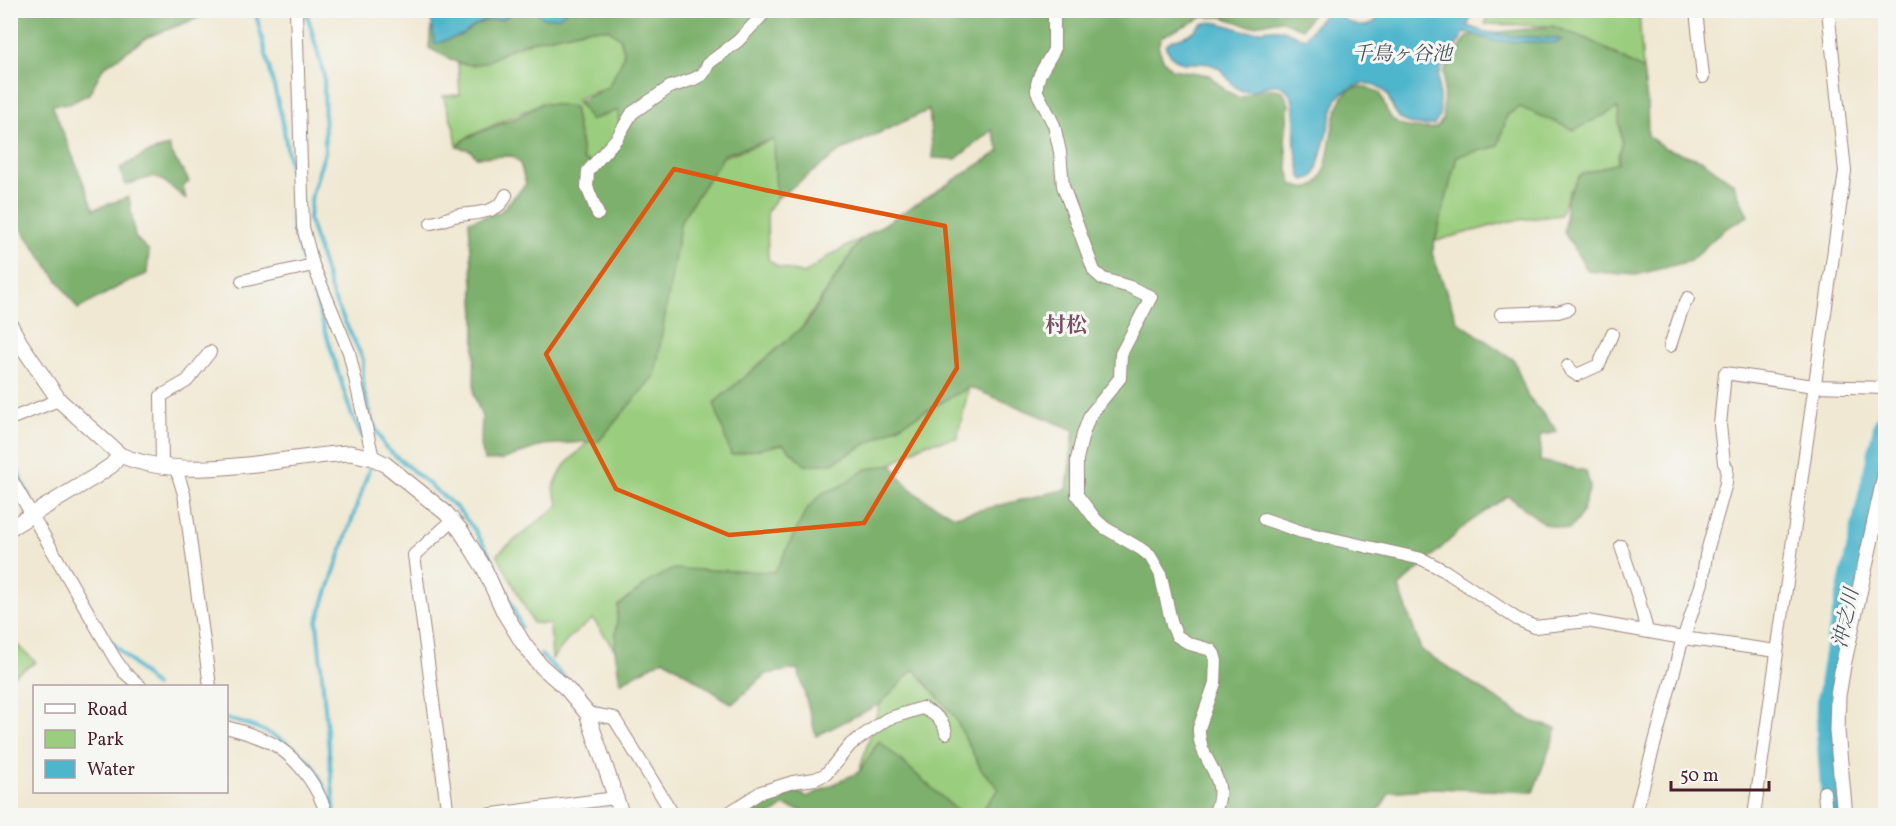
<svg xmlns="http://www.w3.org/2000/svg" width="1896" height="826" viewBox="0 0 1896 826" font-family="Vollkorn,'Noto Serif JP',serif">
	<rect width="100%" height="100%" fill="#f6f6f2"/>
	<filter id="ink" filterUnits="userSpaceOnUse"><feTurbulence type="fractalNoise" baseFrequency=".0167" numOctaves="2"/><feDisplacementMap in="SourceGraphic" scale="12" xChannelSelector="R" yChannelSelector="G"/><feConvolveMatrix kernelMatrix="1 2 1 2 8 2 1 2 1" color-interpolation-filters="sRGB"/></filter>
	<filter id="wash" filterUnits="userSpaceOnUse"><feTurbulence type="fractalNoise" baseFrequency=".008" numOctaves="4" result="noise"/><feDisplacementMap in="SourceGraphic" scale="24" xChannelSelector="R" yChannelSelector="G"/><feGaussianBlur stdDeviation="1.35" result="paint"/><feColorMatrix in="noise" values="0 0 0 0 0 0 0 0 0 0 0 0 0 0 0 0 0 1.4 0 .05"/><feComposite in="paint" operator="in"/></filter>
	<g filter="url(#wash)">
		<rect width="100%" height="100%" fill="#f0e8d2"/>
		<g fill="#9acd7d" stroke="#727654" stroke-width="1.5">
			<polygon points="1490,11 1639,11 1643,70 1592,41 1552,26 1485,24"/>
			<polygon points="588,29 608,29 620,38 624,52 622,61 608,87 576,99 590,120 618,110 620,142 614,159 597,166 583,159 574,107 542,103 466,138 457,147 455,132 443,96 460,95 458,63 472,65 487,62 508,50 532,41"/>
			<polygon points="1520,107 1574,130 1618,107 1621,141 1617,164 1570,190 1560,215 1511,221 1435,241 1457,156 1498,146 1507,115"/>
			<polygon points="775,139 776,199 767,212 768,259 778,267 804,274 829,256 861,239 801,329 714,403 783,444 806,465 832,463 969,387 957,438 924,444 892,464 864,470 776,578 618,606 615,650 593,619 570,637 552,659 550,624 533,623 497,554 559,505 553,488 564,466 655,375 664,310 681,220 719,158"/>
			<polygon points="11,639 36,662 11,677"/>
			<polygon points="914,668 954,716 981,769 1000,789 978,815 962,815 879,742 859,772 880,704"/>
		</g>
		<g fill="#7bb06c" stroke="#62684c" stroke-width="1.5">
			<path d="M 522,10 L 1314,11 L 1302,29 L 1280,20 L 1250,26 L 1222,17 L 1203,17 L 1161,37 L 1158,46 L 1163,59 L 1171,69 L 1209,75 L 1226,91 L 1240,98 C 1254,91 1268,86 1283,91 L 1289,104 L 1285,140 L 1288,170 L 1292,184 C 1352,217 1307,54 1380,93 C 1383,100 1385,109 1390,116 C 1398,130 1421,129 1436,128 L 1443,119 L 1444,71 L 1468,36 L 1552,26 L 1592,41 L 1643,70 L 1647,101 L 1648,136 L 1665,148 L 1701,160 L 1733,183 L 1748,216 L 1723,230 L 1690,261 L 1636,275 L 1588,271 L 1564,232 L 1567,198 L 1580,175 L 1617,163 L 1621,141 L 1618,108 L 1574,130 L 1520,107 L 1507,115 L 1498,146 L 1457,156 L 1432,253 L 1457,321 L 1514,360 L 1527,395 L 1558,432 L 1541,435 L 1540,461 L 1586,471 L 1590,487 L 1581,515 L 1569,530 L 1545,524 L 1508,496 L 1467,524 L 1399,587 L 1421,650 L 1531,721 L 1557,729 L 1533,792 L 1434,788 L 1390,792 L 1375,816 L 1297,815 L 1276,807 L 1272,816 L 978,815 L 999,789 L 981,769 L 954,716 L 914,669 L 880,704 L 816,736 L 798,669 L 766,674 L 732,704 L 664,659 L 620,683 L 615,650 L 618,606 L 653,579 L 674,569 L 775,572 L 807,509 L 823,493 L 839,487 L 864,470 L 892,464 C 905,491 929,503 955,516 L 1067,489 L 1074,430 L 969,387 L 832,463 L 805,465 L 783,444 L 731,455 L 714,403 L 806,324 L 861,239 L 1000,151 L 992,130 L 956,159 L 933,158 L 929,110 L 842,150 L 776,199 L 774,139 L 725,154 L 681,220 L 655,375 L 599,441 L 543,445 L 502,460 L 484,461 L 481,444 L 482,417 L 474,395 L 475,315 L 469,221 L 500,212 L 526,184 L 520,163 L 512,156 L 476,157 L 470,150 L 457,147 L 466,138 L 518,117 L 542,103 L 574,107 L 583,159 L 597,166 L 613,159 L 620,142 L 618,110 L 590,120 L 579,101 L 608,87 L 622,61 L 624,52 L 620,38 L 608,29 L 588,29 L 532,41 L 508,50 L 487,62 L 472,65 L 458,63 L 429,48 L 431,28 L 464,29 L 484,19 Z"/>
			<polygon points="10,11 216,11 148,37 103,68 89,94 71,103 52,105 94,209 129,197 135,237 149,251 147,274 125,283 78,309 14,218 11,210"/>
			<path d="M 169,146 C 173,161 183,167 189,182 L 183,186 L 186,199 L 165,182 L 155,176 L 125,185 L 120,168 L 145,154 Z"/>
			<polygon points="879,741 962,815 805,815 803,811 784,806 771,815 737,816 791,788 807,797 859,772"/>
		</g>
		<g fill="#4db5cc" stroke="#4c6a7c" stroke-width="1.5">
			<path d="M 1327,10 L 1338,11 C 1343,21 1357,29 1369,25 C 1372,24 1375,21 1377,19 L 1379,11 L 1473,11 L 1468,26 C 1496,38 1524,37 1554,38 L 1562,40 L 1555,43 L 1494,41 L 1465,32 L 1441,69 L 1438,77 L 1440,116 L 1434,125 C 1423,126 1412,126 1402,120 C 1392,113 1392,101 1385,92 C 1371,76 1347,86 1336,100 L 1316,172 L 1313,177 L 1304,180 L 1301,177 C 1299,166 1297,156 1295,145 C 1293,128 1301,87 1276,85 C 1263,84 1253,95 1240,90 C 1227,84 1227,68 1209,64 C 1187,60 1181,71 1166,48 L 1166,44 C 1174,38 1183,38 1191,33 C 1195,31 1198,26 1202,24 C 1217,18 1232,29 1247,31 C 1258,33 1269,27 1279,29 C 1289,31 1294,37 1305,38 Z"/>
			<polygon points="430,11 430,10 514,11 503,19 485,21 476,25 462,35 435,44"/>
			<polygon points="534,11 567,10 567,11 559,17 544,18"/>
		</g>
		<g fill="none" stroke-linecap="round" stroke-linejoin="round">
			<g stroke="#4db5cc" stroke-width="4">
				<polyline points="255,10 282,119 292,178 293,229 351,413 363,438"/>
				<polyline points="306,10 324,75 325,152 312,194 309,219 333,297 363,359 363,388 372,421 385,447 457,508 474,529 492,558 521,627"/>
				<polyline points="10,453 31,502"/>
				<polyline points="111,641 155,686"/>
				<polyline points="541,655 595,707 610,712"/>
				<path d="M 226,719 C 256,725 293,741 312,765 C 321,777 326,794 333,807"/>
				<polyline points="335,816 317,622 372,461"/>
			</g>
			<polyline stroke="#4db5cc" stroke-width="24" points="1834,816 1828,732 1829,698 1838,641 1886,423"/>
		</g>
	</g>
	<g filter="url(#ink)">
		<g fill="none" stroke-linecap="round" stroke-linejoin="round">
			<g stroke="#9d847e" stroke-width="14">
				<g id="minor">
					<polyline points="296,10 303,227 313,265 349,352 373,458"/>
					<path d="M 1054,10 L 1054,50 L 1040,74 L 1037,84 L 1037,92 L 1054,125 L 1060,152 L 1063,186 L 1094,271 L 1103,279 L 1130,287 L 1151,297 L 1121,354 L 1120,378 L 1090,415 L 1083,434 L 1077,459 L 1077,495 L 1096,520 L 1105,528 L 1141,549 L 1150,556 L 1160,573 L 1172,625 L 1177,636 L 1190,644 L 1211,650 L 1214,654 L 1216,661 L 1215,683 L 1199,728 C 1197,763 1234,776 1213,816"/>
					<polyline points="1696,10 1703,77"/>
					<polyline points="598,214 587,187 588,171 617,138 632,113 670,87 694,79 703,74 709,63 738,41 767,10"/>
					<path d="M 431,223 C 439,222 446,219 454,216 C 470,212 499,216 506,195"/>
					<polyline points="242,281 313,265"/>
					<polyline points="1501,314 1558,312 1568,309"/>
					<polyline points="1670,346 1682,309 1688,298"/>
					<polyline points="1568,366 1570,370 1577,375 1599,365 1612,334"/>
					<polyline points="10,419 59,400"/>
					<polyline points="162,467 161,396 187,381 210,352"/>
					<polyline points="176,468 184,494 210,686"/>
					<polyline points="10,477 115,659 124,672 140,686"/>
					<polyline points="1264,519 1302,532 1422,559 1445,571 1517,619 1535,627 1587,621 1683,638 1777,651"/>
					<polyline points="1621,546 1639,600 1647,631"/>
					<polyline points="587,713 614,718 674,816"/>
					<path d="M 226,727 C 243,732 260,736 275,745 C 300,761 319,788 327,816"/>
					<polyline points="1824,792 1826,816"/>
					<polyline points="448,816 414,555 452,521"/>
					<polyline points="478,816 615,798"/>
					<path d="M 724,816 L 761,792 L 793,782 L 815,779 L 826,774 L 851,744 L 887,719 L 922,708 C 934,713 944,720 946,733"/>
					<polyline points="1635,816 1681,645 1702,583 1706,555 1726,483 1727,468 1724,463 1720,425 1725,373 1814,386 1886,388"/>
					<polyline points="1754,816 1845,171 1828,10"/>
				</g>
			</g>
			<g stroke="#9d847e" stroke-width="17">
				<g id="tertiary">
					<path d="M 10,325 L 20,343 L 59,400 L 120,455 C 188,484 278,457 350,453 L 373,458 L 385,464 L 446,513 L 461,531 L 484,568 L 504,612 L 523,643 L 540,665 L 567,689 L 587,713 L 622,816"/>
					<polyline points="10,528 96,476 112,465 120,455"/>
					<polyline points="1845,816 1837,731 1838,696 1843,666 1886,471"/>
				</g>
			</g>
			<use href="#minor" stroke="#fff" stroke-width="12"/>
			<use href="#tertiary" stroke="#fff" stroke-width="15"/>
		</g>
	</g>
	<path fill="none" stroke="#e0560e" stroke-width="4.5" stroke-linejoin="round" d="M 674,169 L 765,190 L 945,226 L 957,368 L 864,523 L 729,535 L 616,489 L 546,354 Z"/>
	<g text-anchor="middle" stroke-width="6" stroke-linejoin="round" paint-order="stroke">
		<g font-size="20" font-style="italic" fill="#4b5463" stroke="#f6f6f2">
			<text x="1402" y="60">千鳥ヶ谷池</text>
			<text transform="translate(1845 618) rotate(-78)" y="7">沖之川</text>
		</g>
		<g font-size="21" font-weight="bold" fill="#7a4d66" stroke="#f6f6f2">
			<text x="1066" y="332">村松</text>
		</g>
	</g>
	<rect width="1896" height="826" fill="none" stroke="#f6f6f2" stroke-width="36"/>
	<rect x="33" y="685" width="195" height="108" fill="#f6f6f2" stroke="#b1a0a2" stroke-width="1.5"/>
	<rect x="45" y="704" width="30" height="9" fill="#ffffff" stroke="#b1a0a2" stroke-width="1.5"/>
	<text x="87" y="715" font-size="18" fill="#4a1f2b">Road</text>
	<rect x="45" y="730" width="30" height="18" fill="#9acd7d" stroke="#b1a0a2" stroke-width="1.5"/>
	<text x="87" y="745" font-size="18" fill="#4a1f2b">Park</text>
	<rect x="45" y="760" width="30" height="18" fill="#4db5cc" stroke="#b1a0a2" stroke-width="1.5"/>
	<text x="87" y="775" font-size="18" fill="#4a1f2b">Water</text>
	<path d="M1671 781v9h98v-9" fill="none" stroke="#4a1f2b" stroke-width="3"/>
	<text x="1680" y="781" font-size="18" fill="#4a1f2b" stroke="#f6f6f2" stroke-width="4.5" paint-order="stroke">50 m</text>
</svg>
